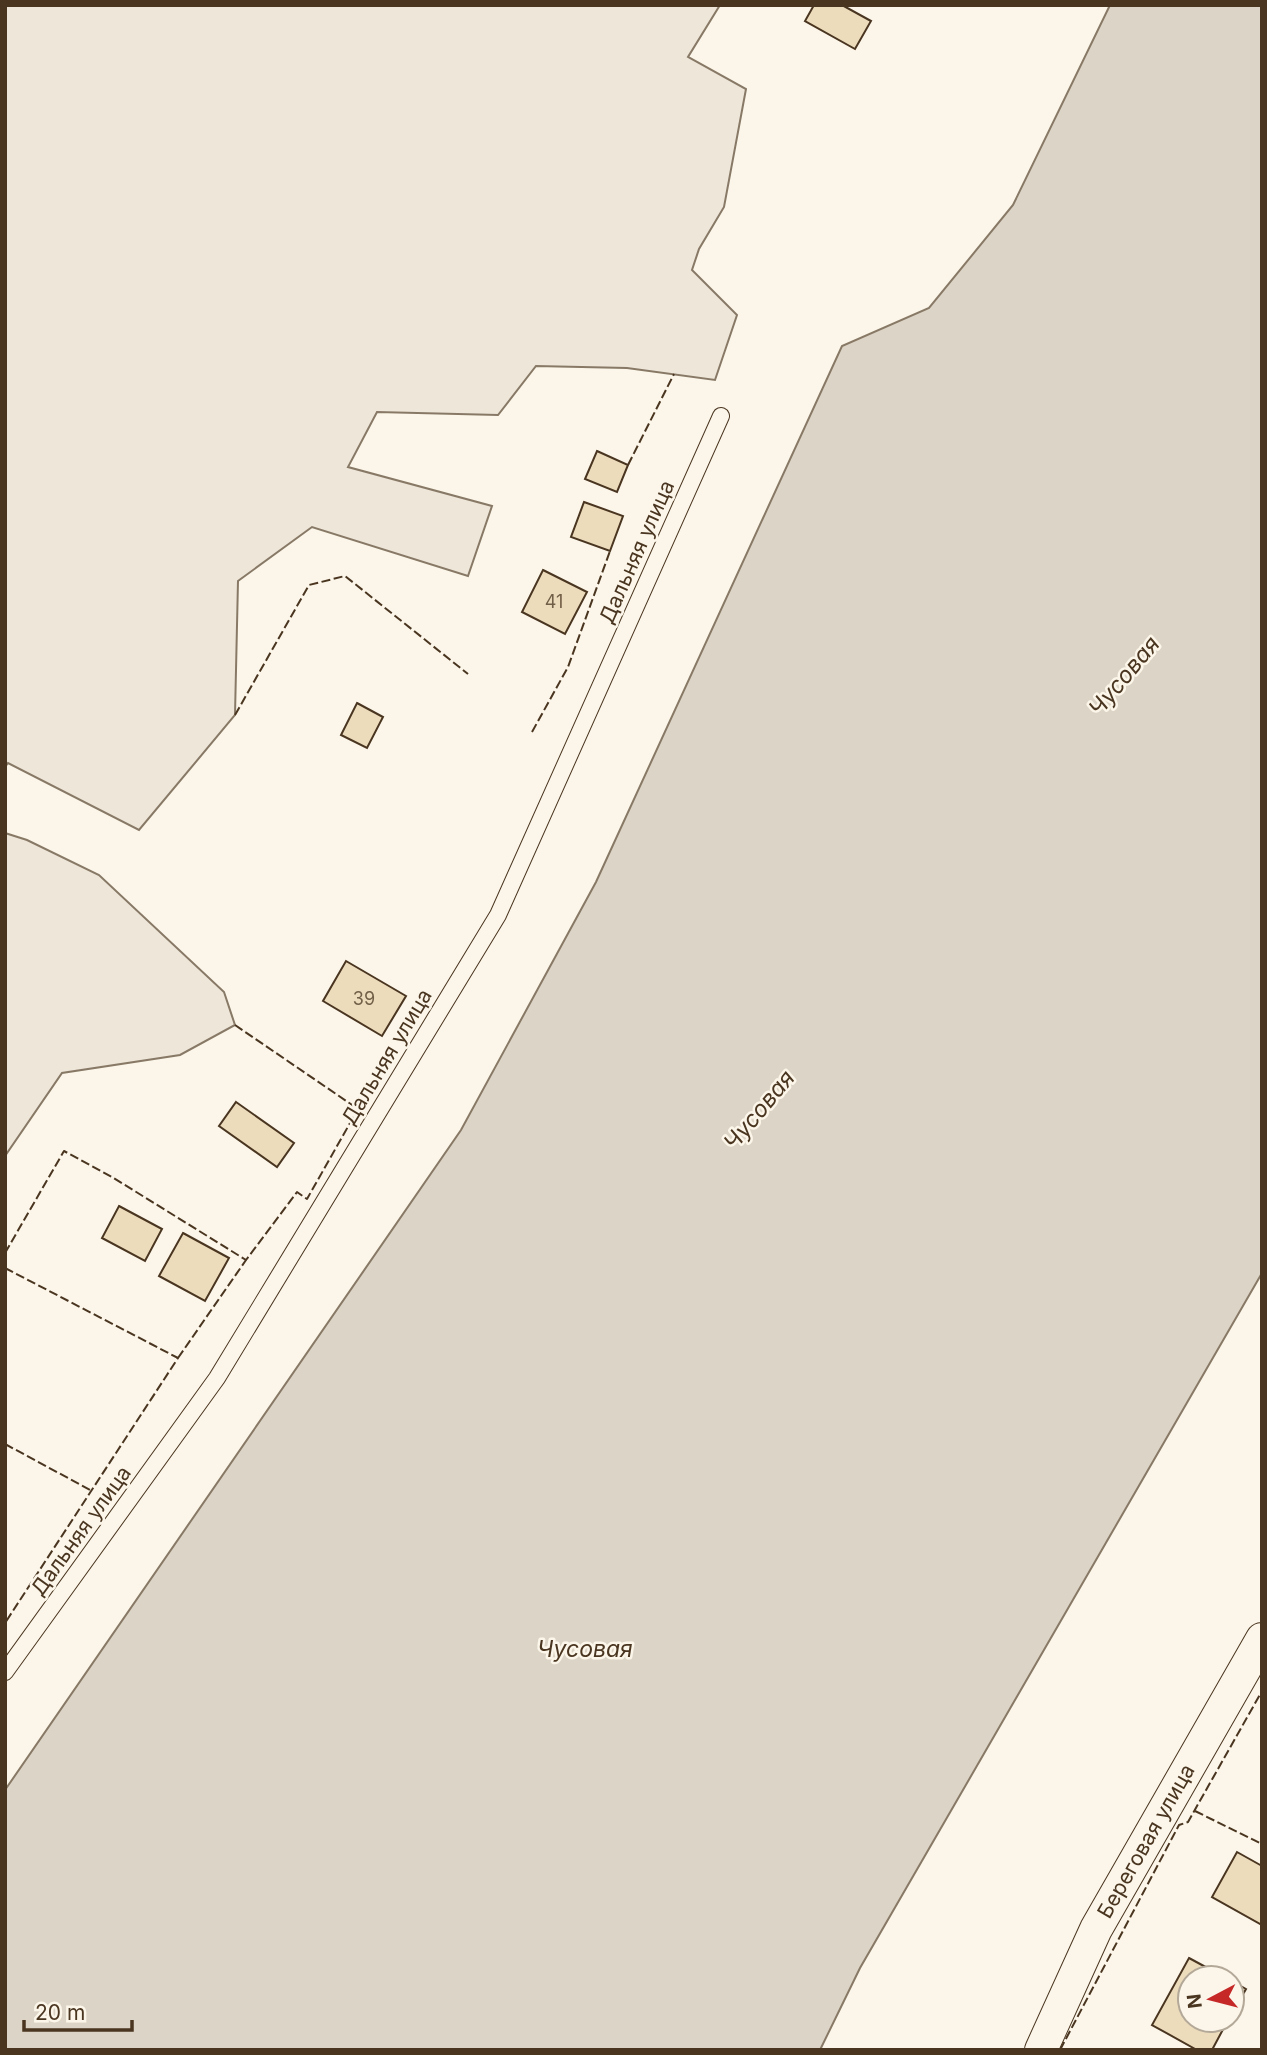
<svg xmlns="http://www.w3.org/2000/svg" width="1267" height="2055" viewBox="0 0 1267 2055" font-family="Inter,sans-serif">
	<rect width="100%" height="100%" fill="#fbf6e9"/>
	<g fill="#ede6d9" stroke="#887966" stroke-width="2">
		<polygon points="5,5 720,5 688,57 746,89 724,207 699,249 692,270 737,315 715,380 627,368 536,366 498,415 377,412 348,467 492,506 468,576 312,527 238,581 235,715 139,830 8,763 5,767"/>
		<polygon points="5,833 27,840 99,875 224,992 235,1025 180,1055 62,1073 5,1156"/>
	</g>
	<polygon fill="#dcd4c6" stroke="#887966" stroke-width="2" points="1110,5 1262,5 1262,1273 860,1968 820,2050 5,2050 5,1790 461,1130 596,882 842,346 929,308 1013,205"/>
	<g fill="#ecdcbc" stroke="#4a3520" stroke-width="2">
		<polygon points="814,5 842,5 871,21 855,49 805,21"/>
		<polygon points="597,451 628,465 617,492 585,479"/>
		<polygon points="584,502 623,516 610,551 571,537"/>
		<polygon points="543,570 587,592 565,634 522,612"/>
		<polygon points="357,703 383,717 367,748 341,735"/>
		<polygon points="346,961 406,996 382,1036 323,1001"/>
		<polygon points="236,1102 294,1143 277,1167 219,1126"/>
		<polygon points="119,1206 162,1229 145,1261 102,1238"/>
		<polygon points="183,1233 229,1258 205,1301 159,1276"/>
		<polygon points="1237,1852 1262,1866 1262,1925 1212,1897"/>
		<polygon points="1189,1958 1226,1978 1190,1978 1190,2020 1228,2020 1212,2050 1197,2050 1152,2025"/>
		<polygon points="1232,1981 1246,1989 1232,2013"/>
	</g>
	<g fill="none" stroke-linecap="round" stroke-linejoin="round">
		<g stroke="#4a3520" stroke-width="18">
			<polyline id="service" points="5,1672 217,1378 498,915 721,416"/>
		</g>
		<g stroke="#4a3520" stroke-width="34">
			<g id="minor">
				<path id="s1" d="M 1041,2050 L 1096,1929 L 1262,1639"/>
			</g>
		</g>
		<use href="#service" stroke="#fbf6e9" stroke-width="16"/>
		<use href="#minor" stroke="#fbf6e9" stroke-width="32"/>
		<g stroke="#4a3520" stroke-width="2" stroke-dasharray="9 3.5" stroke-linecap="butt">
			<polyline points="628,465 674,374"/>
			<polyline points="235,715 309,585 345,576 468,674"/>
			<polyline points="532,732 568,667 610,551"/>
			<polyline points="235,1025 358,1109"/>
			<polyline points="5,1253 64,1151 112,1177 246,1260 297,1192 307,1199 358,1109 374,1089"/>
			<polyline points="5,1268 178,1358 5,1623"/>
			<polyline points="178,1358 246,1260"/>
			<polyline points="5,1444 92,1491"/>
			<polyline points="1195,1811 1262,1844"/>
			<polyline points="1060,2050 1179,1825 1188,1822 1262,1691"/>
		</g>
	</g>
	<g text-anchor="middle" stroke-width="5" stroke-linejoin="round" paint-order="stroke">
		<g font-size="18" fill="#725f47">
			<text x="554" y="608">41</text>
			<text x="364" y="1005">39</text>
		</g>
		<g font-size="21" fill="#4a3520" stroke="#fbf6e9">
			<text transform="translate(637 552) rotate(-66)" y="7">Дальняя улица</text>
			<text transform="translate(387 1057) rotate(-59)" y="7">Дальняя улица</text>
			<text transform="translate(81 1531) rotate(-54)" y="7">Дальняя улица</text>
			<text dy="7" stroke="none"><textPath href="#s1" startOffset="234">Береговая улица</textPath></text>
		</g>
		<g font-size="23" font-style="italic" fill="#4a3520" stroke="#fbf6e9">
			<text transform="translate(1124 676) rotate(-50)" y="8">Чусовая</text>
			<text transform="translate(759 1110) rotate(-50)" y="8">Чусовая</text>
			<text x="585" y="1657">Чусовая</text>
		</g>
	</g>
	<rect width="1267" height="2055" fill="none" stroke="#4a3520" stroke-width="14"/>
	<g transform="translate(1211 1999) rotate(263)"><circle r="33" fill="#fbf6e9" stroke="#b4a999" stroke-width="2"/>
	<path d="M0-5L12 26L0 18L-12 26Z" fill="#c62828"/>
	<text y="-10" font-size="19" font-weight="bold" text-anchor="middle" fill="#4a3520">N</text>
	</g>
	<path d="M24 2020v10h108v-10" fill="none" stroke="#4a3520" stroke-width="3.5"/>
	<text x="35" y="2020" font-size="21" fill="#4a3520" stroke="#fbf6e9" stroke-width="5" paint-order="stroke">20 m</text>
</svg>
